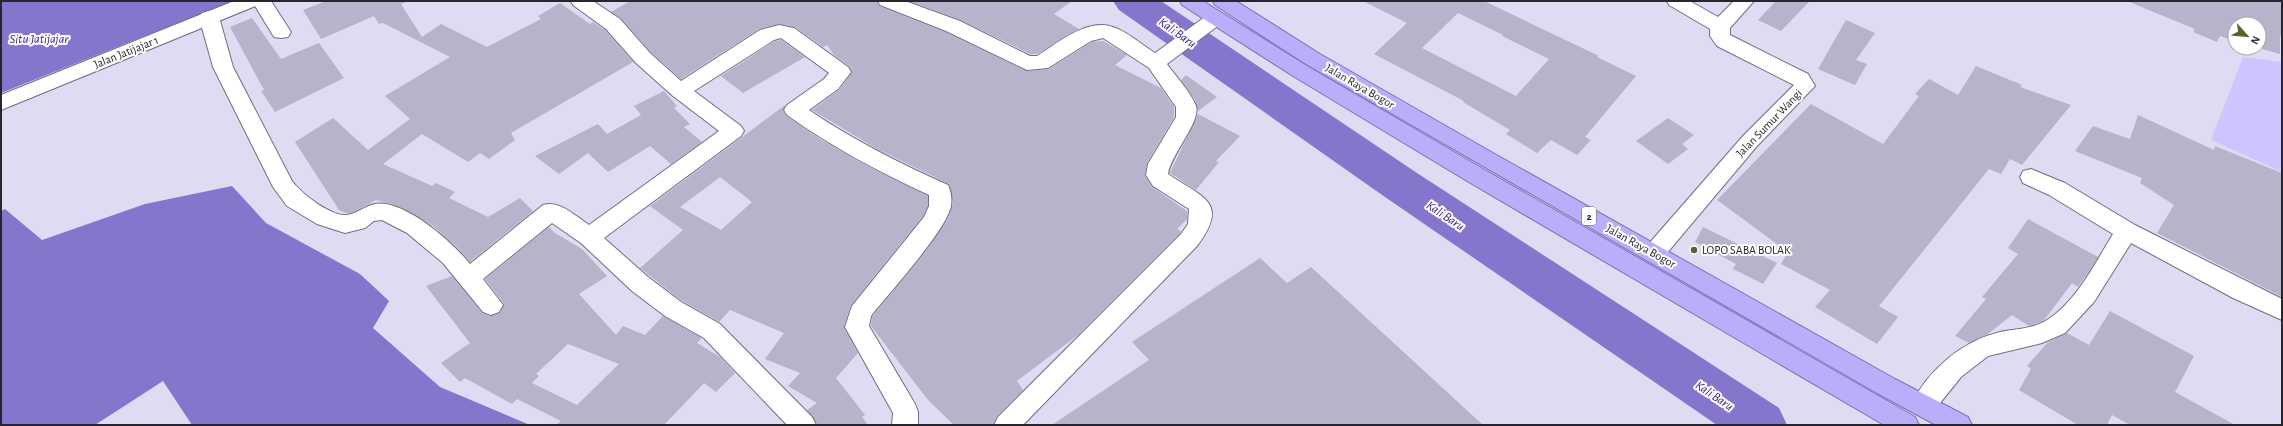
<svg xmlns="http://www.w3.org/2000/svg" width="2283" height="426" viewBox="0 0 2283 426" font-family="'Alegreya Sans',sans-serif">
	<rect width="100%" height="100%" fill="#dedcf3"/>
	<polygon fill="#cdc6fe" points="2243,57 2282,62 2282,172 2211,140"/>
	<g fill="#8575cc">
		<polygon points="1,1 233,1 1,93"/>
		<polygon points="232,186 266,223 360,274 389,301 373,328 440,387 530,425 192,425 163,381 95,425 1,425 1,211 5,209 42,240 145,204"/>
	</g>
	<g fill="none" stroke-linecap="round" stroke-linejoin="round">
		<polygon fill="#8575cc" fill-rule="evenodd" points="1113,1 1161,1 1417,173 1779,408 1787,425 1717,425 1385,197 1119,10"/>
	</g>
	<g fill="#b6b3ca" fill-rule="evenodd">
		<polygon points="326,1 408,1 401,4 422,37 441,24 487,47 541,19 538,16 560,3 590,24 593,22 605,30 633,62 511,133 515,140 489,159 480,153 468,162 422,134 383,164 432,186 436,183 455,192 449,198 488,217 520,198 533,211 470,262 456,246 433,226 398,206 376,200 351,213 346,213 339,210 295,142 333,118 368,150 410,119 385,96 450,57 383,23 379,24 374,16 321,39 303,10"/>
		<polygon points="630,1 877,1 879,6 945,32 1027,71 1049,69 1092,42 1103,41 1127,55 1115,65 1161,88 1174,107 1174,117 1147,163 1145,175 1152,187 1187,211 1187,219 1177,229 1181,231 1180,233 1078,335 1017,381 1023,390 997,416 993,425 954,425 928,400 871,326 872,317 929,247 948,218 953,203 949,184 877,149 812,110 839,90 852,72 849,66 834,55 827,45 823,47 795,27 779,24 759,29 681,79 651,52 621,18 611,12"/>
		<polygon points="909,1 1072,1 1054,14 1079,29 1037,54 1030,54 961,20"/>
		<path d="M 1363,1 L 1484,1 L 1599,56 L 1597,57 L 1636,76 L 1585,137 L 1591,140 L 1577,155 L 1551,140 L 1537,153 L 1506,134 L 1510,130 L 1463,102 L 1464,101 L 1374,54 L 1407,23 ZM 1458,13 L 1503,35 L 1502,36 L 1549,59 L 1516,96 L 1422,48 Z"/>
		<polygon points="1776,1 1810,1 1781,31 1758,20"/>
		<polygon points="2127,1 2282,1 2282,37 2280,36 2280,54 2258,48 2259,24 2235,24 2235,41 2220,36 2217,42 2193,32 2195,29"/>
		<polygon points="252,18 281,59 319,43 344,78 275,112 261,91 264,90 230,27"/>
		<polygon points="1846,20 1875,33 1856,60 1867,64 1855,85 1818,69"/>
		<polygon points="781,40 805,57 743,93 721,76 775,41"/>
		<polygon points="1976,66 2022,85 2020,87 2071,105 2022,165 2010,159 2001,174 1989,169 1879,306 1898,317 1877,344 1815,307 1830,290 1781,264 1788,252 1717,200 1811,104 1883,144 1919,96 1915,94 1929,79 1958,95"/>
		<polygon points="1186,75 1217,97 1198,111 1195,100 1181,80"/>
		<polygon points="664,91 677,106 674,108 690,124 684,127 702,142 671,164 650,146 608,172 588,153 559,174 535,156 598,124 607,134 641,115 634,106"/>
		<path d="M 785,105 L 783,111 L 786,116 L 820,139 L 873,169 L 928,196 L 928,206 L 923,216 L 851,305 L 844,327 L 858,353 L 836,378 L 865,415 L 862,417 L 868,425 L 817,425 L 807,410 L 817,403 L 788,386 L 800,373 L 765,359 L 784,333 L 730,310 L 719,322 L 682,301 L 640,268 L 683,230 L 650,206 ZM 720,177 L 752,202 L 721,230 L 680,207 Z"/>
		<polygon points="1198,114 1240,136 1216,161 1219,162 1196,190 1170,173"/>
		<polygon points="2138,115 2214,150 2215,146 2282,173 2282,297 2157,233 2174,205 2140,183 2142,178 2075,151 2093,126 2130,139"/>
		<polygon points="1668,118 1694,135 1682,144 1688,149 1668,164 1636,141"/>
		<polygon points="2028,219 2098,257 2091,268 2078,287 2072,283 2045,319 2041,322 2029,326 2012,315 1988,334 1969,343 1955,336 1986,299 1982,297 2018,254 2008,248"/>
		<path d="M 549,227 L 555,233 L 582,249 L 607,276 L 579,294 L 616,335 L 623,326 L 645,335 L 663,316 L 702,338 L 697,343 L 720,357 L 735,373 L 716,392 L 704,383 L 664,425 L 556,425 L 561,421 L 517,399 L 512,404 L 465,378 L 460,382 L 441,363 L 470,343 L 426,286 L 452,276 L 482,313 L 490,316 L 500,313 L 504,304 L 485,279 ZM 568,344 L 619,364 L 577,405 L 532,383 L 539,376 L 536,374 Z"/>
		<polygon points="1703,227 1777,263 1763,284 1733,269 1736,264 1695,242"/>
		<polygon points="1260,258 1287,283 1311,267 1483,425 1052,425 1149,360 1132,342"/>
		<polygon points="2110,311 2194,356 2175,392 2235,425 2130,425 2112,415 2107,425 2078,425 2019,390 2031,369 2027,366 2047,343 2067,333 2089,345"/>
	</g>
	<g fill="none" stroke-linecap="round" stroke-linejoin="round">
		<g stroke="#6f6d81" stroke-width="2">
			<g id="minor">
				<polygon points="252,1 271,1 291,32 288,37 281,38 274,37"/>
				<path d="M 571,1 L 593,1 L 620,19 L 650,53 L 681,81 L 760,30 L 779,25 L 794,28 L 848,67 L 851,72 L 838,89 L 809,110 C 853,140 899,163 948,185 C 951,191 952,199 951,206 C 946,231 889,293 871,316 L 869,326 L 915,404 L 918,412 L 918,425 L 892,425 L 893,413 L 845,327 L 852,306 L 924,217 L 929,206 L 929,195 C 879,172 832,147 787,115 L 784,110 L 787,105 L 824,79 L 829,73 L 781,38 L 774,40 L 694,91 L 741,126 L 744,131 L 741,136 L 604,238 L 648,277 L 681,302 L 720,324 L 812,417 L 816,425 L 787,425 L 704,338 L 665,316 L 632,291 L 581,243 L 552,223 L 483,279 L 503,305 L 499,312 L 491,315 L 483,312 L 443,263 L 407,233 L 382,220 L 374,221 L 365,228 L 345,233 L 317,224 L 287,206 L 273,187 L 213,67 L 199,17 L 202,13 L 209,11 L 216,13 L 219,17 L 233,67 L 292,181 C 301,193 335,221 351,214 C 363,210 371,201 386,204 C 414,209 452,242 470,264 L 543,205 C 560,200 575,216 589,225 L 719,131 L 673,96 L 636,63 L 606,29 L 573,5 Z"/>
				<path d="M 878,1 L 905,1 L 960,21 L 1030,56 L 1037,56 C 1058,43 1087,18 1113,27 C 1128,32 1142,45 1155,53 L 1209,14 L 1216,12 L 1223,14 L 1226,18 L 1223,22 L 1167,64 C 1175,75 1192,94 1196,106 C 1201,122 1171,154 1168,174 C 1201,197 1231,201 1197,246 L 1023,425 L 994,425 L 998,417 L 1181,234 L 1188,224 L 1189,209 L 1153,186 L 1146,175 L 1148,164 L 1176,117 L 1176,107 L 1149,68 L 1103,38 L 1091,41 L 1048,68 L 1027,70 L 946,31 L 880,5 Z"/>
				<polygon points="1667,1 1690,1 1718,17 1734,1 1754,1 1730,28 1730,35 1808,74 1815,86 1757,146 1662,259 1654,262 1646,259 1643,253 1646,247 1743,136 1794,85 1717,46 1710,36 1710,29 1669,5"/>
				<path d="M 2031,169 L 2065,183 L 2135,225 L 2282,299 L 2282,320 L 2233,298 L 2131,243 L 2094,302 L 2065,333 L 2042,343 L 1988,356 L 1961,377 L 1932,413 L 1923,416 L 1914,413 L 1911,405 C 1928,370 1962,341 2000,332 C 2015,329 2033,329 2047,320 C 2077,301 2095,263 2113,234 L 2049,195 L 2023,183 L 2020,177 L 2023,171 Z"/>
			</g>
		</g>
		<g stroke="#6f6d81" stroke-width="2">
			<polygon id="tertiary" points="234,1 260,1 258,5 1,110 1,95"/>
		</g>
		<g stroke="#7c71b2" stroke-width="2">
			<g id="trunk">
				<polygon points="1180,1 1203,1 1307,66 1483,169 1915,417 1919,425 1884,425 1467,181 1293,76 1182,5"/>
				<polygon points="1213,1 1236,1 1320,54 1493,153 1895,379 1968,417 1972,425 1936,425 1877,393 1306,64 1215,5"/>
			</g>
		</g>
		<use href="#minor" fill="#fff" fill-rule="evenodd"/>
		<use href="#tertiary" fill="#fff" fill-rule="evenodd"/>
		<use href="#trunk" fill="#baaefa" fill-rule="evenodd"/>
	</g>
	<circle fill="#5e602d" stroke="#fff" stroke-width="1.5" cx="1694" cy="250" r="4"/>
	<g text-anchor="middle" stroke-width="4" stroke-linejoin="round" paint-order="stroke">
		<rect fill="#fff" stroke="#68676d" stroke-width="1" x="1582" y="207" width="14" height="18" rx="3"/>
		<g font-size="11" font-weight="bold" fill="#27262f">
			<text x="1589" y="220">2</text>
		</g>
		<g font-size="12" fill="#27262f" stroke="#fff">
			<text transform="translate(126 52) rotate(-22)" y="4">Jalan Jatijajar 1</text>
			<text transform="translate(1360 86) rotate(30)" y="4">Jalan Raya Bogor</text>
			<text transform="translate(1769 123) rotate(-46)" y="4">Jalan Sumur Wangi</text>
			<text transform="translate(1641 246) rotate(29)" y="4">Jalan Raya Bogor</text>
		</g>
		<g font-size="12" fill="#27262f" stroke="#fff" text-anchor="start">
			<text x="1702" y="254">LOPO SABA BOLAK</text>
		</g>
		<g font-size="13" font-style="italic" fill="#3b1980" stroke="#fff">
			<text transform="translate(1178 32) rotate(35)" y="5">Kali Baru</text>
			<text x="39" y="43">Situ Jatijajar</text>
			<text transform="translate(1446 215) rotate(34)" y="5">Kali Baru</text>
			<text transform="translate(1715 395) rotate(34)" y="5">Kali Baru</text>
		</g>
	</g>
	<rect width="2283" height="426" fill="none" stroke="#27262f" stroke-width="4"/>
	<g transform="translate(2247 36) rotate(117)"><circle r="19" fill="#ffffff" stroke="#a9a8ac"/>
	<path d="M0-3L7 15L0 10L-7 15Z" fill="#5e602d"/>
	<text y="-6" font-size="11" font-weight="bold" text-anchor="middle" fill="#27262f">N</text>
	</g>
</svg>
